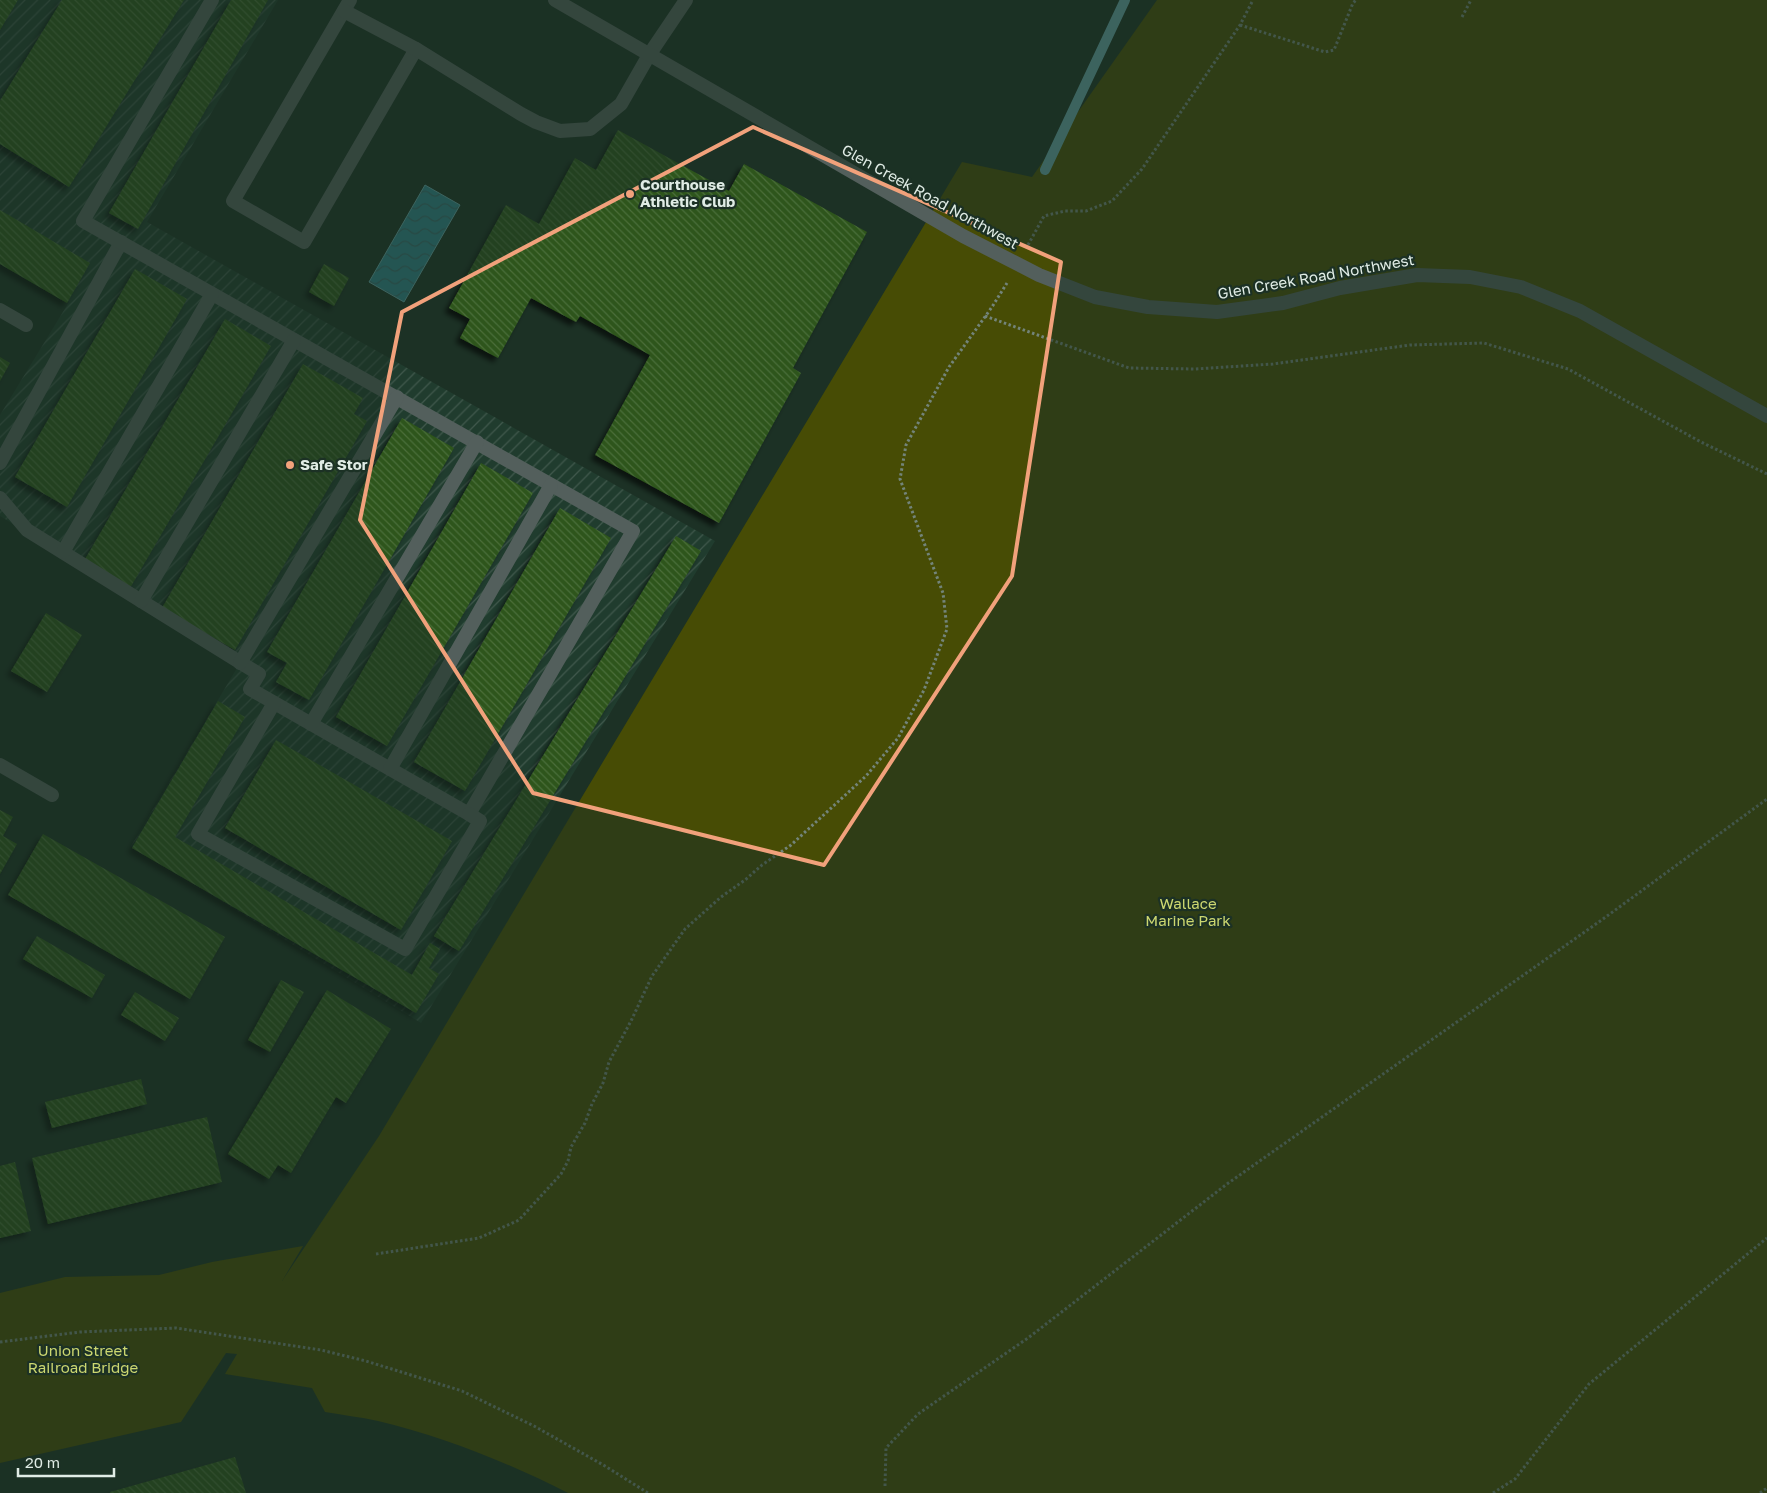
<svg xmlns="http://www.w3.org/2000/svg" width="1767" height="1493" viewBox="0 0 1767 1493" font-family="'Golos Text',sans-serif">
	<defs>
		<pattern id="industrial-furrows" width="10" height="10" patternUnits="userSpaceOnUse" patternTransform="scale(1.25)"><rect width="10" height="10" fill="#203c2e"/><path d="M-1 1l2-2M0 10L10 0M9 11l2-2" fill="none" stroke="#40584c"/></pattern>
		<pattern id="water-waves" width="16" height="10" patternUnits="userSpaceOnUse" patternTransform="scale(1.25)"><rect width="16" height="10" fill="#2f818a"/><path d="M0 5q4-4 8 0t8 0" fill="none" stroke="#38676b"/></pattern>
		<pattern id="building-back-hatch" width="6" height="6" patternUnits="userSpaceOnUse" patternTransform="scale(1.25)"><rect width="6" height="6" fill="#2d551a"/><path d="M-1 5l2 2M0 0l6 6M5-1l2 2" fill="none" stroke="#4b6e3b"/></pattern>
		<filter id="shadow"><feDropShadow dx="-4.5" dy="4.5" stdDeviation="2.5" flood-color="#0009"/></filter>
	</defs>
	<rect width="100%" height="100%" fill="#1c3125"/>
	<polygon fill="url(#industrial-furrows)" points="0,0 278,0 147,222 715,541 421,1023 131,846 240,663 0,516 0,415 69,302 0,264"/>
	<path fill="#474c05" d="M 1157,0 L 1767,0 L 1767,1493 L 568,1493 C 507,1462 444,1437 378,1421 C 360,1417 342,1415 325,1412 L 312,1388 L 225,1374 L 237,1354 L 226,1353 L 181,1422 L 0,1463 L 0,1293 L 65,1277 L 159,1275 L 212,1262 L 303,1246 L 282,1281 L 379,1136 L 962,162 L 1032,177 Z"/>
	<polygon fill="url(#water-waves)" stroke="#64a1a5" points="425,185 460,205 404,302 369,282"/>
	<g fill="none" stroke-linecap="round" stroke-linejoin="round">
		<polyline stroke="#64a1a5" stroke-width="10" points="1045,170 1125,0"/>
	</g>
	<g fill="url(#building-back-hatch)" filter="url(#shadow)">
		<polygon points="0,0 18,0 0,30"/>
		<polygon points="62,0 184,0 69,187 0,144 0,101"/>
		<polygon points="231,0 268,0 138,229 109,213"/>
		<polygon points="618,130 729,191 744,164 867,232 793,368 801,373 719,523 595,455 650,355 580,316 576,322 531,298 498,358 460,338 470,319 449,308 506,205 539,224 575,158 596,170"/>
		<polygon points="0,210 90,263 67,303 0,264"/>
		<polygon points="324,264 349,278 334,306 309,292"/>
		<polygon points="135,269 187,299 67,507 15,477"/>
		<polygon points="225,319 271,346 130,588 84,561"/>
		<polygon points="0,357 10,363 0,381"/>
		<polygon points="303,364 363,398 354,414 367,421 235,650 162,608"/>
		<polygon points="402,418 454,448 309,700 276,682 287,663 267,652"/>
		<polygon points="481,463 533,493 387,746 336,717"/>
		<polygon points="560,508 611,538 465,791 414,762"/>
		<polygon points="676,536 701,551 459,951 434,936"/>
		<polygon points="46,613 82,635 47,692 11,671"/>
		<polygon points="218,701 245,717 175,837 412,975 430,943 440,949 429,968 439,974 416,1013 132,848"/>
		<polygon points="276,740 452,841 401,930 225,828"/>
		<polygon points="0,810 13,817 3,836 17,844 0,874"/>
		<polygon points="43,834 225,937 190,999 8,895"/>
		<polygon points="37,936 105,975 92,998 23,959"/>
		<polygon points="281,980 304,992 270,1052 248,1040"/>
		<polygon points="327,990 391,1029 346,1103 336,1097 291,1173 278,1165 269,1179 228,1154"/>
		<polygon points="135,992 179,1018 165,1041 121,1015"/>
		<polygon points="141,1079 147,1104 52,1128 45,1102"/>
		<polygon points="207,1117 222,1182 48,1224 32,1158"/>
		<polygon points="15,1162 31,1231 0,1238 0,1166"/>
		<polygon points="235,1457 246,1493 110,1493 110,1492"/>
	</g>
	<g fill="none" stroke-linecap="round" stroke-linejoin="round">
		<g stroke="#73847a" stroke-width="3" stroke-dasharray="2.5 2.5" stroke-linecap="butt">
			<polyline points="1462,17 1471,0"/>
			<polyline points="1240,25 1325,52 1334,50 1353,3 1356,0"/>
			<polyline points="1028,245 1044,216 1065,211 1086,211 1112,201 1142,169 1240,25 1253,0"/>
			<polyline points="985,316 1129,368 1195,369 1273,364 1410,345 1484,343 1568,369 1701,442 1767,474"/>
			<polyline points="376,1254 479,1238 519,1220 561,1174 568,1161 571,1147 585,1123 592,1104 603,1083 609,1062 631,1021 652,976 685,929 721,897 745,880 762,865 791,845 866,776 898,738 924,690 947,629 943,593 900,479 906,445 949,367 992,307 1007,283"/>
			<polyline points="0,1342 80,1332 176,1328 321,1350 366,1361 462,1391 534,1426 605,1466 648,1493"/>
			<polyline points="885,1486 886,1448 918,1414 1028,1338 1227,1184 1603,919 1767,799"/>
			<polyline points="1493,1493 1515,1479 1589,1384 1767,1238"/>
			<polyline points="1760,1493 1767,1488"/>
		</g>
		<g stroke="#535f5c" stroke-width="14">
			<polyline points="350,0 233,201 304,242 416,49"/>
			<polyline points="344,11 416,49 521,114 536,122 560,131 590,129 621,104 649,55 686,0"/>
			<polyline points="0,463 121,242"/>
			<polyline points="0,498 27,530 259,674 250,689 469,814 633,531 83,221 212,0"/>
			<polyline points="63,552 212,294"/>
			<polyline points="141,601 294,340"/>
			<polyline points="240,663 397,397"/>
			<polyline points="274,703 198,834 405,949 480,821 469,814"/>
			<polyline points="311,724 477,442"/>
			<polyline points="390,769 551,485"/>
		</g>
		<g stroke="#535f5c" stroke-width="14">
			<polyline points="0,310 26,325"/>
			<polyline points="0,765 52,795"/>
		</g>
		<polyline stroke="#535f5c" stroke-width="14" points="555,0 963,236 1039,275 1095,297 1148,307 1217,312 1283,303 1340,288 1417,275 1470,277 1521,287 1580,311 1767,416"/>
	</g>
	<path d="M0 0H1767V1493H0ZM 753,127 L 1061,262 L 1012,576 L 824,865 L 533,793 L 360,520 L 402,312 Z" fill="#1c3125" fill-opacity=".55" fill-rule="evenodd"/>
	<path fill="none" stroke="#f1a17b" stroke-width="4" stroke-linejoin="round" d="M 753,127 L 1061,262 L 1012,576 L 824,865 L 533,793 L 360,520 L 402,312 Z"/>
	<g fill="#f1a17b" stroke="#1c3125" stroke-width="2">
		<circle cx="630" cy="194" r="5"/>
		<circle cx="290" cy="465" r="5"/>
	</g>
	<g text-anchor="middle" stroke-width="4.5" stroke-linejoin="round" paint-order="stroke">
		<g font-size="15" font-weight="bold" fill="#e0ece5" stroke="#1c3125" text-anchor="start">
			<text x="640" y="190">Courthouse<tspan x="640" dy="17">Athletic Club</tspan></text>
			<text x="300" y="470">Safe Stor</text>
		</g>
		<g font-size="15" fill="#e0ece5" stroke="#1c3125">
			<text transform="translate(930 197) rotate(29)" y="5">Glen Creek Road Northwest</text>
			<text transform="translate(1316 277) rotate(-10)" y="5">Glen Creek Road Northwest</text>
		</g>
		<g font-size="15" fill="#ccd770" stroke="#1c3125">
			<text x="1188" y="909">Wallace<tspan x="1188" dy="17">Marine Park</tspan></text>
			<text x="83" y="1356">Union Street<tspan x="83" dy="17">Railroad Bridge</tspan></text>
		</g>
	</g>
	<path d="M18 1468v8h96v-8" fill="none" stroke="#e0ece5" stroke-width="2.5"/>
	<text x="25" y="1468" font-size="15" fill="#e0ece5" stroke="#1c3125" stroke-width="4" paint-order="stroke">20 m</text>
</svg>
